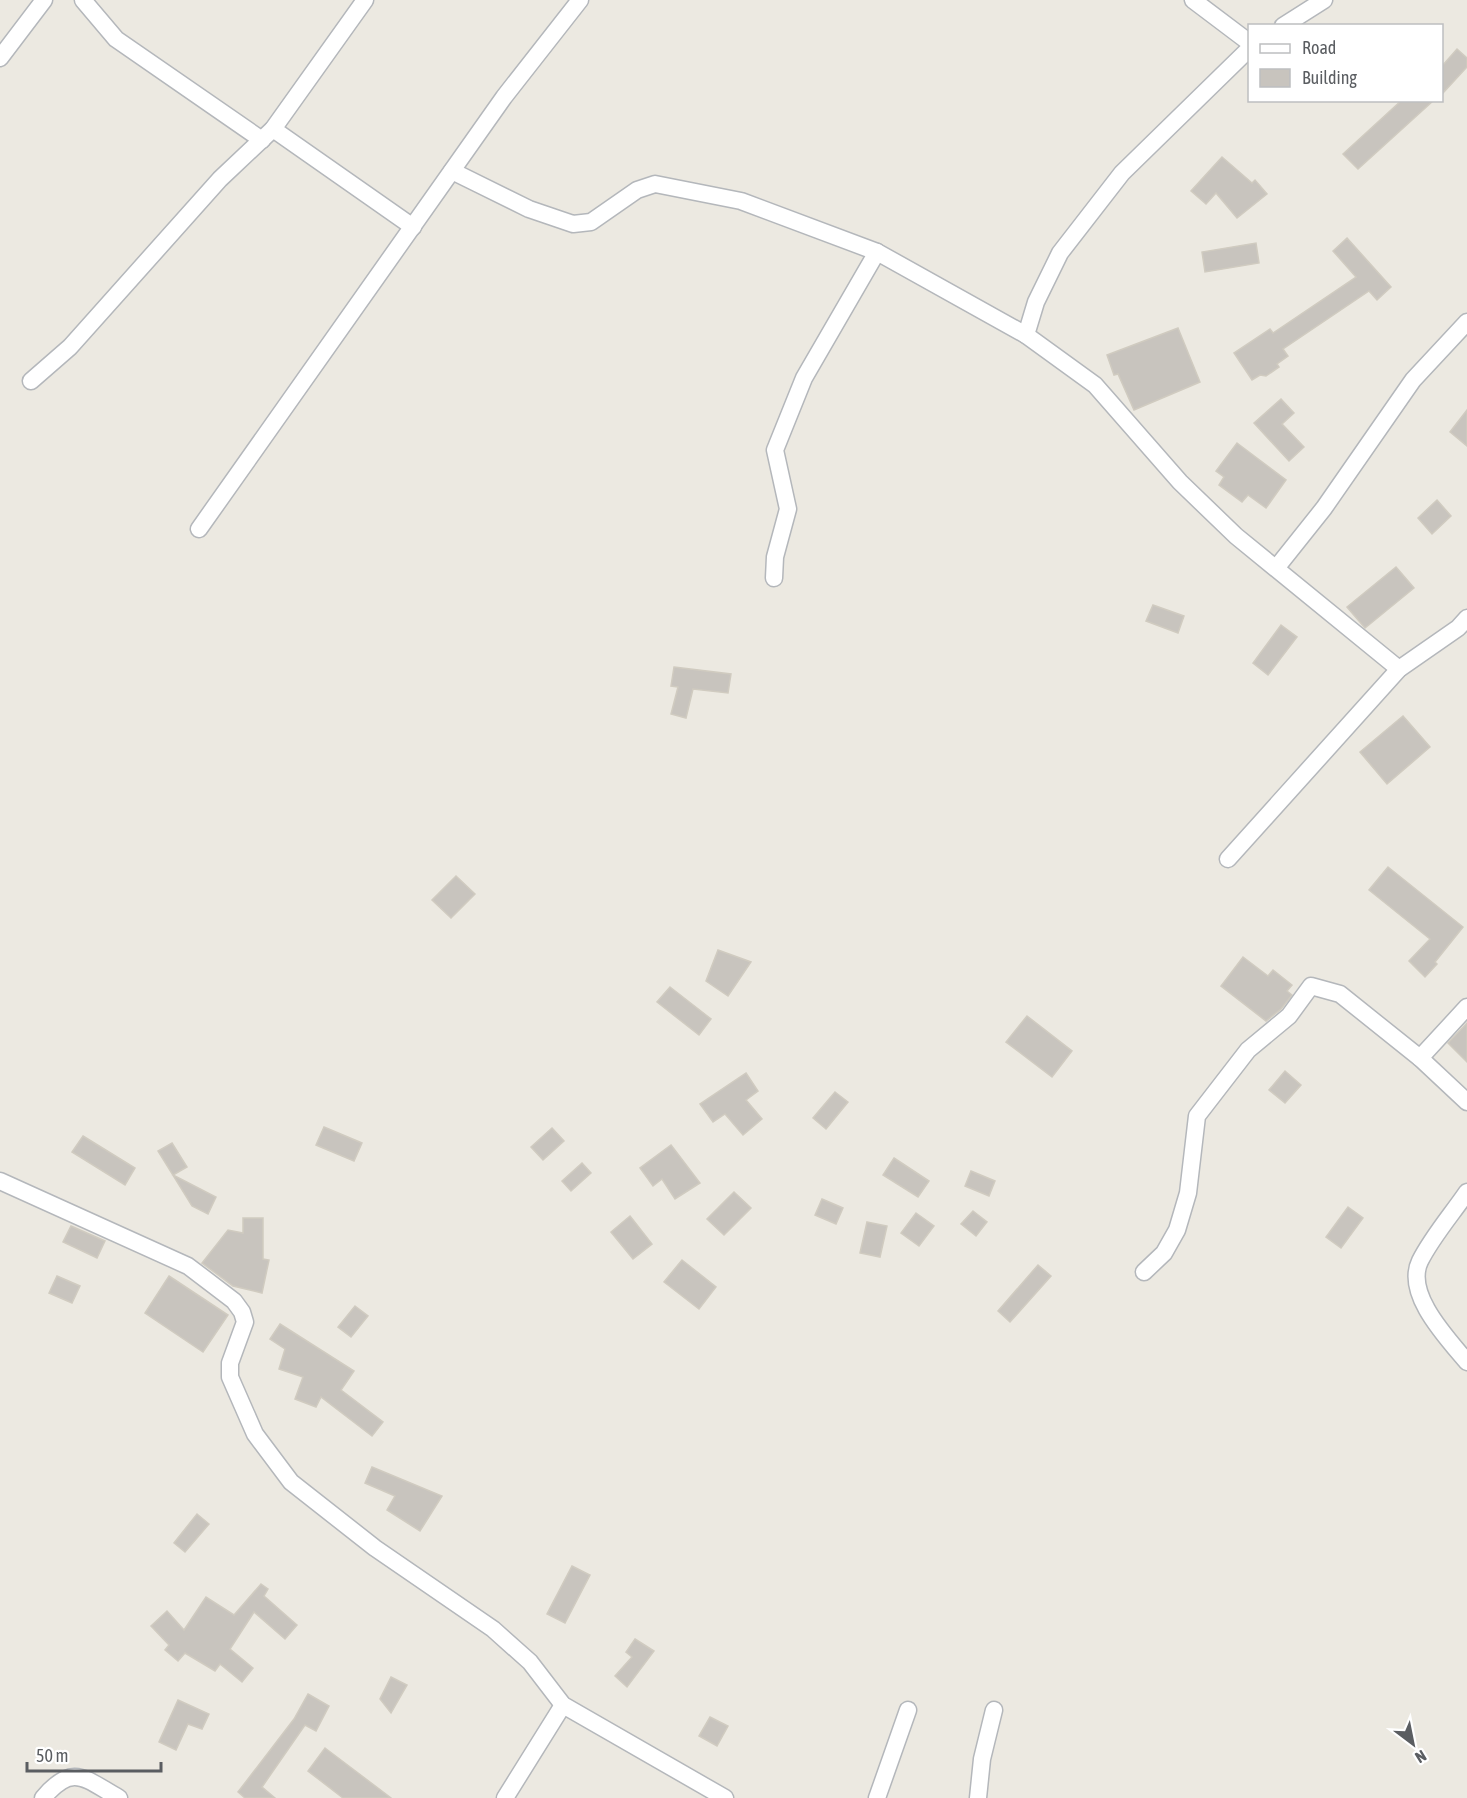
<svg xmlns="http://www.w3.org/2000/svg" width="1467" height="1798" viewBox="0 0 1467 1798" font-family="'Asap Condensed',sans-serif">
	<rect width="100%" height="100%" fill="#ece9e1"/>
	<g fill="#c8c4be" stroke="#d0cbc0" stroke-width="1.5">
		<polygon points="1457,49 1467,58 1467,67 1442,94 1442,66"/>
		<polygon points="1402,100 1434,100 1358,169 1343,154"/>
		<polygon points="1222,157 1252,183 1255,180 1267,194 1237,218 1216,193 1206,204 1191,191"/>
		<polygon points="1347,238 1391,287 1377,300 1369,291 1283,349 1288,356 1277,364 1279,367 1266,376 1260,375 1252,380 1234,353 1270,329 1273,333 1356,277 1333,251"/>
		<polygon points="1256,243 1259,263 1205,272 1202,252"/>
		<polygon points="1178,328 1200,382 1134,410 1118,374 1114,375 1107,355"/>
		<polygon points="1281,399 1294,413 1282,424 1304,447 1289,461 1254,423"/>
		<polygon points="1467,410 1467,446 1450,432"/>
		<polygon points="1237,443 1286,480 1266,508 1248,495 1242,502 1219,485 1224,477 1216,471"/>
		<polygon points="1437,500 1451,516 1432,534 1418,518"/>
		<polygon points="1396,567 1414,588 1365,628 1347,607"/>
		<polygon points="1153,605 1184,616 1178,633 1146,621"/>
		<polygon points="1281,625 1297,637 1268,675 1253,663"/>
		<polygon points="674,667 731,674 728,693 693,689 686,718 671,714 678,687 671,686"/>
		<polygon points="1403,716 1430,747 1387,784 1360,752"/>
		<polygon points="1388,867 1463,927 1435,962 1437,964 1425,977 1409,961 1430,939 1369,890"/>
		<polygon points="456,876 475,894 451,918 432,900"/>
		<polygon points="718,950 751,962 728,996 706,981"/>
		<polygon points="1243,957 1268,976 1273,970 1292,985 1287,991 1292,995 1281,1009 1266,1021 1221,986"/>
		<polygon points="670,987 711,1019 699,1035 657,1002"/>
		<polygon points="1027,1016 1072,1051 1052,1077 1006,1042"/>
		<polygon points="1467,1023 1467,1062 1448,1043"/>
		<polygon points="1285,1071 1301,1085 1285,1103 1269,1090"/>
		<polygon points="746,1073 758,1091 746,1100 762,1119 743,1135 725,1114 713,1122 700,1104"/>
		<polygon points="835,1092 848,1102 826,1129 813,1118"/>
		<polygon points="324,1127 362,1143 354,1161 316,1145"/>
		<polygon points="552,1128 564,1141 543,1160 531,1147"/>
		<polygon points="83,1136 135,1168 125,1185 72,1152"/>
		<polygon points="172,1143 187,1167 173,1175 216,1197 208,1214 192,1206 158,1151"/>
		<polygon points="671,1145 700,1183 675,1199 662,1179 653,1186 640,1168"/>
		<polygon points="894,1158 929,1181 918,1197 883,1175"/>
		<polygon points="582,1163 591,1173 571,1191 562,1181"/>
		<polygon points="971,1171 995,1181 989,1196 965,1186"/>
		<polygon points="734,1192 751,1208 724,1235 707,1219"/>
		<polygon points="822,1199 843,1208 836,1224 815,1215"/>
		<polygon points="1348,1207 1363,1218 1341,1248 1326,1237"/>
		<polygon points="973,1211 987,1222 976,1236 961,1224"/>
		<polygon points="916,1213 934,1226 919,1246 901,1233"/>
		<polygon points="630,1216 652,1244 633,1259 611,1232"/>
		<polygon points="243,1218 263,1218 263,1259 269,1260 262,1293 233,1286 202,1263 228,1230 243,1233"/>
		<polygon points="867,1222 887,1226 880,1257 860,1253"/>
		<polygon points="71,1226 105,1241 97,1258 63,1242"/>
		<polygon points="682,1260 716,1287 699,1309 664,1282"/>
		<polygon points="1038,1265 1051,1276 1010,1322 998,1311"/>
		<polygon points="57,1276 80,1286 72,1303 49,1293"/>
		<polygon points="169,1276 228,1315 203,1352 145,1313"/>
		<polygon points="355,1306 368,1316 351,1337 338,1327"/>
		<polygon points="280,1324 354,1371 341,1390 383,1422 372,1436 321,1397 316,1407 295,1399 303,1377 279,1369 285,1349 270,1339"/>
		<polygon points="372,1467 442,1496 420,1531 387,1510 395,1496 365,1483"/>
		<polygon points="197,1514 209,1524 185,1552 174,1543"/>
		<polygon points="572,1566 590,1575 565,1623 547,1614"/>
		<polygon points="261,1584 268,1589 264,1596 297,1625 285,1639 254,1612 230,1649 253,1668 242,1682 220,1664 215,1671 185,1653 178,1661 165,1650 169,1645 151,1626 167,1611 184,1630 206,1597 234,1615"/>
		<polygon points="635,1639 654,1651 627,1687 615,1676 632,1657 626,1652"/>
		<polygon points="391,1677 407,1685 391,1713 380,1699"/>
		<polygon points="308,1694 329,1706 316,1731 305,1725 262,1787 275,1798 245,1798 238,1792 294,1719"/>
		<polygon points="178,1700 209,1714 202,1729 188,1724 176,1750 159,1742"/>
		<polygon points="710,1717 728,1726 717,1746 699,1736"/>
		<polygon points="325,1748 391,1798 343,1798 308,1771"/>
	</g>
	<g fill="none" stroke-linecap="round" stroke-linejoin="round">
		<g stroke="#b4b7bb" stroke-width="19">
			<g id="minor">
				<polyline points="83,0 116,39 262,140"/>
				<polyline points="1193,0 1250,43"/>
				<polyline points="1283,26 1324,0"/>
				<polyline points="1250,48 1122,173 1060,253 1036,302 1026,335 1095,385 1180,482 1236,536 1399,669"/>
				<polyline points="0,58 44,0"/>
				<polyline points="273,129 413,227"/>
				<polyline points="452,171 529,209 573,224 591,222 637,190 655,184 741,201 877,252 1026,335"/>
				<polyline points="31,381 70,347 220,179 273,129 365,0"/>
				<polyline points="199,529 504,97 580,0"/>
				<polyline points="1277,567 1324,508 1413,380 1467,322"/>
				<polyline points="774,578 775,557 788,509 775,450 804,378 877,252"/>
				<polyline points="1228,859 1399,669 1458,628 1467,618"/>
				<polyline points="1420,1058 1467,1007"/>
				<polyline points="0,1181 188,1266 234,1301 242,1312 245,1322 230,1363 230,1377 255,1434 291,1482 375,1548 493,1629 530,1662 563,1705 725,1798"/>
				<path d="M 1467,1192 C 1452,1214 1432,1237 1420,1261 C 1404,1294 1448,1339 1467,1362"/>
				<polyline points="1144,1272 1164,1253 1177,1230 1188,1193 1197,1116 1248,1050 1289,1016 1311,986 1340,994 1420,1058 1467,1102"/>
				<path d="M 43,1798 C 73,1762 85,1779 119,1798"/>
				<polyline points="505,1798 563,1705"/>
				<polyline points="877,1798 908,1710"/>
				<polyline points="978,1798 982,1759 994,1710"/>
			</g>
		</g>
		<use href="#minor" stroke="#fff" stroke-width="16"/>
	</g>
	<rect x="1248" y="24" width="195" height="78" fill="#ffffff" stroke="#bdbec0" stroke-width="1.5"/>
	<rect x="1260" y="44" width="30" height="9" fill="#ffffff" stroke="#bdbec0" stroke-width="1.5"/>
	<text x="1302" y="54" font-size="18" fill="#5a5d61">Road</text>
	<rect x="1260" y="69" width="30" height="18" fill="#c8c4be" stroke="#bdbec0" stroke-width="1.5"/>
	<text x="1302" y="84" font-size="18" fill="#5a5d61">Building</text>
	<g transform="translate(1413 1744) rotate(148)" stroke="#ffffff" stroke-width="4.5" paint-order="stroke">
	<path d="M0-4.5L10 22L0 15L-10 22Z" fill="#5a5d61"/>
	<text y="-9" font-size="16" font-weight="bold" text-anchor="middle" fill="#5a5d61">N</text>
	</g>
	<path d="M27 1762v9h134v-9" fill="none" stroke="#5a5d61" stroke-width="3"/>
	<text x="36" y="1762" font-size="18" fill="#5a5d61" stroke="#ffffff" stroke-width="4.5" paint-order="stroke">50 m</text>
</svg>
